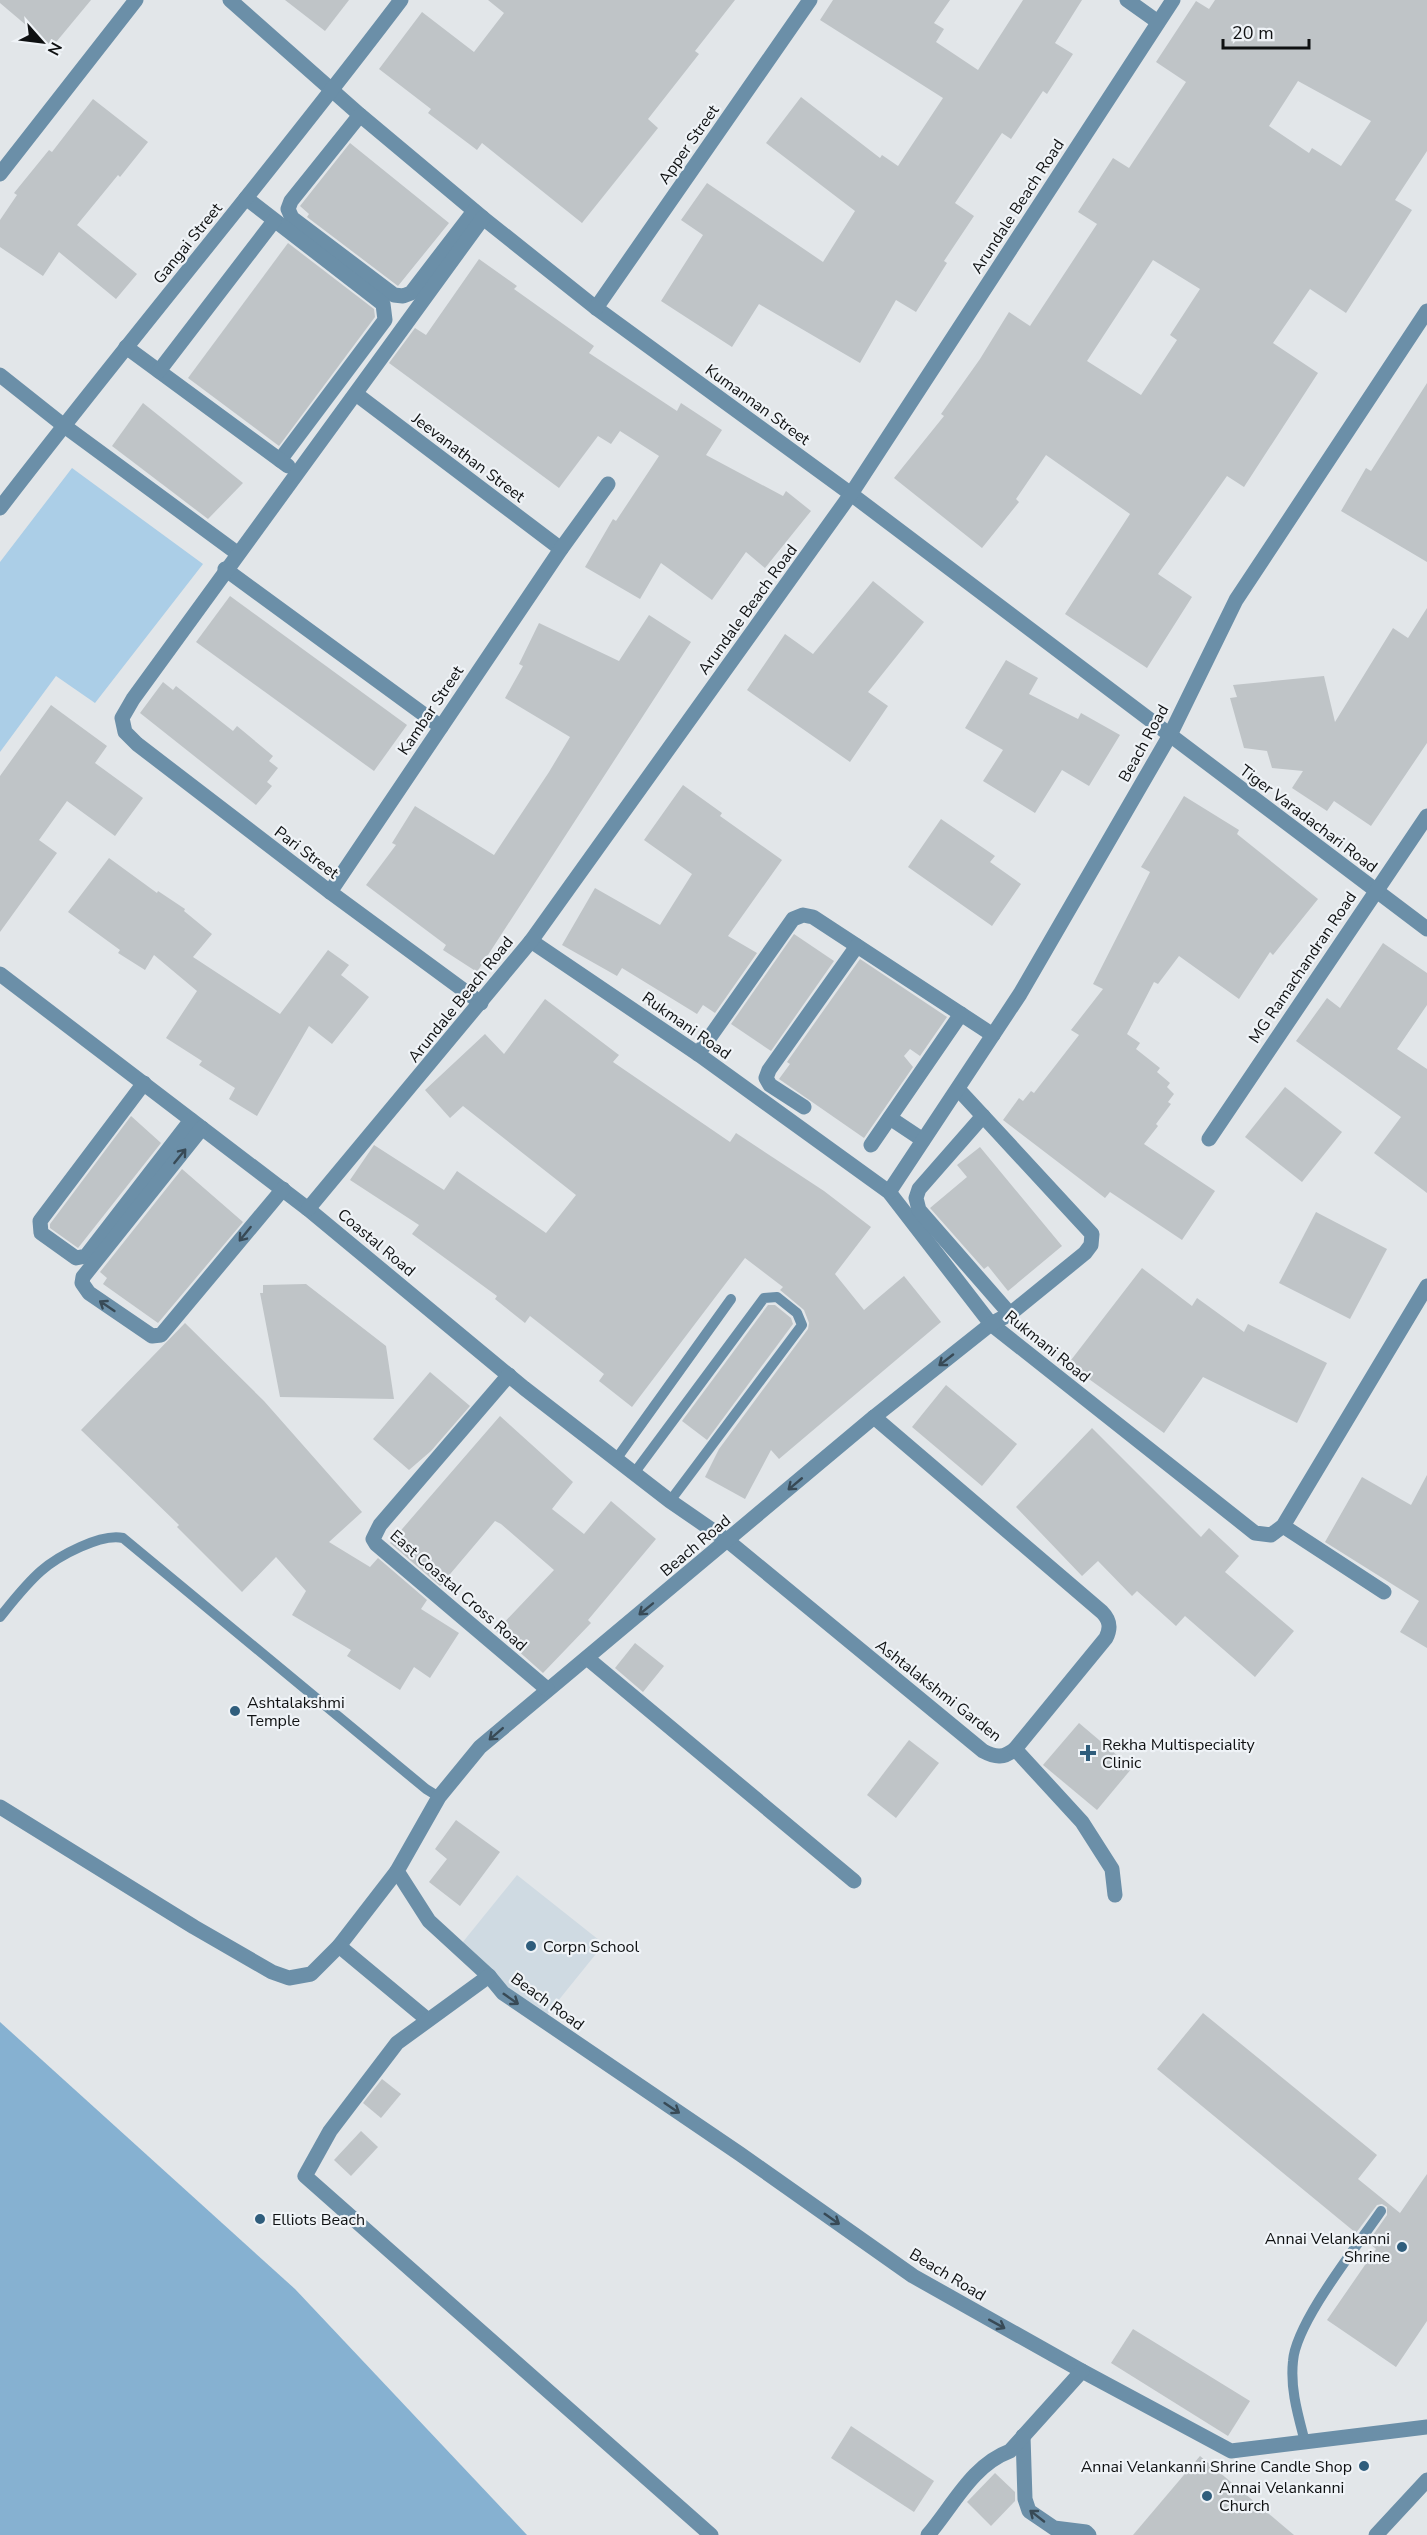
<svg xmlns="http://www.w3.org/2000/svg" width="1427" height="2535" viewBox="0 0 1427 2535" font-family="'Nunito Sans',sans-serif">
	<rect width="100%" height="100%" fill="#e2e6e9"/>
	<polygon fill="#cfdae2" points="517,1875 604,1944 545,2017 458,1948"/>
	<polygon fill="#abcee7" points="72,468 203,564 95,703 56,676 0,752 0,562"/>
	<polygon fill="#86b1d1" points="0,2022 295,2289 527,2535 0,2535"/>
	<g fill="#bfc4c7" fill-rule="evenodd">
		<polygon points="0,0 91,0 52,47 0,3"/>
		<polygon points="285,0 349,0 325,31"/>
		<polygon points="488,0 735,0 695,51 699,54 648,119 658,128 582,223 482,143 477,150 428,113 431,109 379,69 422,12 474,52 504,13"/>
		<polygon points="833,0 950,0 934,23 944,29 936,42 978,70 1023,0 1082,0 1055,43 1073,54 1047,94 1043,91 1011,139 1002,133 955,203 974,216 944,261 947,263 916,312 896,300 860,363 759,304 732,347 661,301 703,235 681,220 707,183 823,262 855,211 766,143 801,97 880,158 882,155 898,166 943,98 820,20"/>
		<path d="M 1215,0 L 1427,0 L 1427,151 L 1395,200 L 1412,210 L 1346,313 L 1310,289 L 1273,343 L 1318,373 L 1244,487 L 1227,476 L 1158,574 L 1192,597 L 1147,668 L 1065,614 L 1130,514 L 1046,455 L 1016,499 L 1019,502 L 982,548 L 894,478 L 944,416 L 941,414 L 980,359 L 1009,312 L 1030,326 L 1097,224 L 1078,212 L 1113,158 L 1129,168 L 1186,82 L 1156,62 L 1196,1 L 1209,9 ZM 1298,81 L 1371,121 L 1341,166 L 1312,148 L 1309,153 L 1269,126 ZM 1153,260 L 1200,289 L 1170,335 L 1177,340 L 1141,395 L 1087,361 Z"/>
		<polygon points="93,99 148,142 120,177 118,175 77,225 137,274 116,299 59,252 43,276 0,247 0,220 17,195 14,193 49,150 52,152"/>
		<polygon points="350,143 449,223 398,286 307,217 309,214 300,206"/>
		<polygon points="288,243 374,309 375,317 279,446 188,378"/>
		<polygon points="479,259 517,286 514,289 594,346 589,353 677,411 681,403 722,430 706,455 783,496 786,491 811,511 765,568 746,552 712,600 661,563 640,599 585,567 613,519 616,521 659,456 620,431 611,444 598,436 559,488 389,363 415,328 426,335"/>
		<polygon points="1427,383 1427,562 1341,511 1366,468 1371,471"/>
		<polygon points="143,403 243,483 208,519 112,446"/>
		<polygon points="873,581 924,622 868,692 888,706 850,762 747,690 785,634 813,654"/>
		<polygon points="230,596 407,725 374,771 196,642"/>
		<polygon points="1427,608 1427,743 1371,826 1334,801 1327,811 1292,788 1303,771 1272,768 1267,751 1244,748 1230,698 1237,697 1233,685 1324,676 1335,722 1393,628 1408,638"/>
		<polygon points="649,615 691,642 477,972 443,950 446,945 366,885 396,845 392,843 415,806 494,855 549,772 570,737 505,698 523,666 519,664 539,623 619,661"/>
		<polygon points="1006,660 1038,678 1029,694 1078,719 1081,713 1120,735 1089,786 1062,770 1035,813 983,781 1003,750 965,728"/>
		<polygon points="163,682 173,690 176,686 233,731 237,726 273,756 269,761 278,768 267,782 272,786 256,805 140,713"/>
		<polygon points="51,705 107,746 95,763 143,798 115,836 67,801 39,840 57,853 0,932 0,776"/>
		<polygon points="683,785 722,813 720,816 782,860 728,936 757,953 715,1013 703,1005 697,1014 622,968 617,976 562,945 595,888 660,925 692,874 644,840"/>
		<polygon points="1184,796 1239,830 1237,834 1318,899 1273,955 1270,952 1239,999 1179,956 1158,984 1154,982 1127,1034 1140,1043 1136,1049 1160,1068 1157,1072 1170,1083 1167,1087 1174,1094 1168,1102 1171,1104 1156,1124 1158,1126 1144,1144 1215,1191 1182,1240 1110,1192 1105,1198 1003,1120 1019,1098 1023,1101 1031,1091 1034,1093 1079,1035 1071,1030 1103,989 1093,984 1150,872 1141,867"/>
		<polygon points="941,819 995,856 990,862 1021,884 992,926 908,867"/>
		<polygon points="109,858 157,893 158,891 185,909 184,911 212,934 193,957 280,1014 328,950 349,965 341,975 369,997 332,1044 309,1026 257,1116 229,1099 235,1088 199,1065 202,1061 166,1038 197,991 154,955 145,970 118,953 120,950 68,912"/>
		<polygon points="794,934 834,961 771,1051 731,1024"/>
		<polygon points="1383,943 1427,973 1427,1005 1397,1049 1427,1069 1427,1193 1374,1153 1401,1117 1296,1041 1327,998 1340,1008"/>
		<polygon points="860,959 947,1017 920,1056 910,1049 904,1056 913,1067 864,1138 779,1079 790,1064 787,1062"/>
		<polygon points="545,999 619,1055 613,1062 730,1142 736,1133 824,1191 871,1227 835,1274 864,1310 904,1276 941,1322 779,1459 771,1450 745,1499 705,1477 719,1449 808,1329 809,1323 804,1310 780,1290 783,1287 745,1258 632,1407 599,1381 604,1374 530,1316 525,1323 495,1299 497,1296 412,1234 419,1225 350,1180 374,1145 444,1190 457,1171 546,1233 576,1195 463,1106 450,1118 425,1090 485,1034 504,1054"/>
		<polygon points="1285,1087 1342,1132 1302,1182 1245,1137"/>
		<polygon points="131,1116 161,1143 78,1248 50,1228 50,1224"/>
		<polygon points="980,1147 1062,1246 1008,1291 988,1266 984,1269 930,1208 967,1177 957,1165"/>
		<polygon points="182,1169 243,1222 158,1323 103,1284 107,1278 100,1272"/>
		<polygon points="1316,1212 1387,1249 1350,1319 1279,1283"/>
		<polygon points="1142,1268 1192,1306 1197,1298 1244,1332 1248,1324 1327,1363 1297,1423 1203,1377 1164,1433 1068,1364"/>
		<polygon points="306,1284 386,1346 394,1399 280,1397 260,1293 263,1293 263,1285"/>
		<polygon points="768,1305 775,1305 791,1318 793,1324 707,1440 682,1421"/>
		<polygon points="185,1323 264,1401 362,1512 329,1542 370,1567 378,1558 427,1600 421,1609 459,1633 430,1678 414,1667 400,1690 347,1656 351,1650 292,1615 306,1591 276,1557 242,1592 177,1527 179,1525 81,1430"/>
		<polygon points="430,1372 470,1406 431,1451 409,1470 373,1439"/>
		<polygon points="946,1385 1017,1444 982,1486 912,1427"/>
		<polygon points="500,1416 573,1482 552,1509 584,1534 611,1501 656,1539 588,1620 591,1623 543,1673 496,1631 554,1570 501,1524 495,1521 440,1586 390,1543"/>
		<polygon points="1092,1428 1201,1537 1209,1528 1239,1556 1225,1572 1294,1631 1255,1677 1185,1616 1176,1626 1137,1591 1132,1596 1098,1561 1082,1576 1016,1507"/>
		<polygon points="1427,1475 1427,1648 1400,1632 1419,1601 1325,1542 1362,1477 1411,1505"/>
		<polygon points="635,1643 664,1666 643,1692 615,1668"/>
		<polygon points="1079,1723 1132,1768 1097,1810 1043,1765"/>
		<polygon points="909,1740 939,1763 896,1818 867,1795"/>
		<polygon points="456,1820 500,1852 460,1906 429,1882 447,1859 435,1849"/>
		<polygon points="1203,2013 1377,2155 1358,2179 1400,2213 1427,2174 1427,2321 1396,2367 1327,2320 1376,2249 1368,2242 1387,2215 1387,2207 1382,2204 1377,2205 1356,2233 1157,2069"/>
		<polygon points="382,2079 401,2094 381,2118 363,2103"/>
		<polygon points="361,2131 378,2147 351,2176 334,2160"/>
		<polygon points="1133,2329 1250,2401 1228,2436 1111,2363"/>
		<polygon points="851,2426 934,2481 914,2512 831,2458"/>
		<polygon points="1200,2456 1294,2535 1133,2535"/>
		<polygon points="995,2473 1015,2492 1015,2501 991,2526 967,2502"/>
	</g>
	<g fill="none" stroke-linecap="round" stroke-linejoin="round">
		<g stroke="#6b8fa8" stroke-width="10">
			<polyline points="617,1458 731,1299"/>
			<polyline points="635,1472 764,1298 777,1297 797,1313 802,1325 670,1501"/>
			<path d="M 0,1617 C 13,1601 26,1584 41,1571 C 58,1556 101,1533 123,1538 L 426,1789 L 439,1797"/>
			<path d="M 1305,2442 C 1298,2415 1290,2389 1293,2361 C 1296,2322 1358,2245 1381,2211"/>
		</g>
		<g stroke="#6b8fa8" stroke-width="15">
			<polyline points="230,0 360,115 483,218 596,308 851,494 1427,929"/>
			<polyline points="1127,0 1158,22"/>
			<polyline points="360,115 291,201 288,209 292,218 394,295 403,296 411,293 474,211"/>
			<polyline points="0,174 136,0"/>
			<polyline points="246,198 383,304 385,320 280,460"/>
			<polyline points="596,308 810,0"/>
			<polyline points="126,347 288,466"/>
			<polyline points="159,371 274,221"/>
			<polyline points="0,375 63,425 237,553"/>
			<polyline points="356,394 561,549"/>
			<path d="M 0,508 C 131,337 271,172 401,0"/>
			<polyline points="225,569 441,727"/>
			<polyline points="330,892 561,549 608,484"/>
			<polyline points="531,941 698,1054 889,1192 991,1324 1255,1533 1271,1535 1283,1526 1427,1286"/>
			<path d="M 0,974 L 308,1209 L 524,1388 L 670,1501 L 728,1541 L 983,1751 C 996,1758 1004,1758 1015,1749 L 1106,1638 C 1111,1628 1110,1620 1102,1612 L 874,1417"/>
			<polyline points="481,1003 330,892 137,744 125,732 122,718 133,699 483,218"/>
			<polyline points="698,1054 793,919 803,915 813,917 993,1035"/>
			<polyline points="144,1083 40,1221 41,1233 76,1258 86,1256 191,1120"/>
			<polyline points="958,1089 1092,1234 1091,1245 1085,1253 1010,1314 991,1324 874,1417 480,1747 439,1797 397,1871 429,1921 489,1976 503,1993 740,2154 913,2276 1082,2371 1231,2451 1427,2427"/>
			<polyline points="804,1107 770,1085 766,1078 769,1070 857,946"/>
			<polyline points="983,1116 919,1189 916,1198 919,1210 1010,1314"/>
			<polyline points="890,1118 923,1140"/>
			<polyline points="202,1128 83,1277 82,1283 89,1293 152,1336 161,1335 283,1189"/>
			<polyline points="1209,1139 1427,816"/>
			<polyline points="871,1145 961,1014"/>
			<polyline points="889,1192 1020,994 1170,735 1236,600 1427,311"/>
			<polyline points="308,1209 531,941 851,494 1173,0"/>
			<polyline points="509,1375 380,1525 373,1539 376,1544 547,1689"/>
			<polyline points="1283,1526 1384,1592"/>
			<polyline points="587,1658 854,1881"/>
			<polyline points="1015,1749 1082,1822 1112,1869 1115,1895"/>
			<polyline points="0,1807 194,1927 272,1972 289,1978 311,1974 339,1946 397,1871"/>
			<polyline points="339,1946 428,2020"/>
			<polyline points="489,1976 397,2043 330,2131 305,2176 711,2535"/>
			<polyline points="1023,2436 1025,2499 1029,2511 1054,2528 1086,2532 1089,2535"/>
			<path d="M 928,2535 C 953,2506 972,2465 1010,2451 L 1082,2371"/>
			<polyline points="1376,2535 1427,2480"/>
		</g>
	</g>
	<defs><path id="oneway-shaft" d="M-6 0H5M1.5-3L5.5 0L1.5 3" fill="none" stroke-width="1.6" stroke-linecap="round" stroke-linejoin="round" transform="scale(1.5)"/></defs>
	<g stroke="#384a56">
		<use href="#oneway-shaft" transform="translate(180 1156) rotate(-51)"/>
		<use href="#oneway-shaft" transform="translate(245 1234) rotate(129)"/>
		<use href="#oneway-shaft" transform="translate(107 1306) rotate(-146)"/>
		<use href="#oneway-shaft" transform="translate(946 1360) rotate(142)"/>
		<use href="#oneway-shaft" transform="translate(795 1484) rotate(140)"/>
		<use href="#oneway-shaft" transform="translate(646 1609) rotate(141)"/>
		<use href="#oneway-shaft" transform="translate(496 1734) rotate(139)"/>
		<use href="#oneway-shaft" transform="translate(511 1999) rotate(35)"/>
		<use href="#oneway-shaft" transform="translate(672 2108) rotate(34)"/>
		<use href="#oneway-shaft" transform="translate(832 2219) rotate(35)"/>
		<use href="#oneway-shaft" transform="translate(997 2324) rotate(29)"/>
		<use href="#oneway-shaft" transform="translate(1037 2516) rotate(-142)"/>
	</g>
	<g fill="#2f5d7c" stroke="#eff3f7" stroke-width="2">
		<circle cx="235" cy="1711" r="6"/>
		<path d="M1085 1744h6v6h6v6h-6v6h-6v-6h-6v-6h6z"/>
		<circle cx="531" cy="1946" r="6"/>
		<circle cx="260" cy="2219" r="6"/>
		<circle cx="1402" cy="2247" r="6"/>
		<circle cx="1364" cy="2466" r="6"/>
		<circle cx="1207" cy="2496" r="6"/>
	</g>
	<g text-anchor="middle" stroke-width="4.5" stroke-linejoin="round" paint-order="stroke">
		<g font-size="16" fill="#0f1112" stroke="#eff3f7">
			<text transform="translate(688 144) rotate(-55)" y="6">Apper Street</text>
			<text transform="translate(1017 206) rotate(-57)" y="6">Arundale Beach Road</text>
			<text transform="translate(187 243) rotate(-51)" y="6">Gangai Street</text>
			<text transform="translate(758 404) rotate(36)" y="6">Kumannan Street</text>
			<text transform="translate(469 457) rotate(37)" y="6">Jeevanathan Street</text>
			<text transform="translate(747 609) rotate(-54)" y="6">Arundale Beach Road</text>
			<text transform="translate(430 710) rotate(-56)" y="6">Kambar Street</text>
			<text transform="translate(1143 743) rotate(-61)" y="6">Beach Road</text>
			<text transform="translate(1309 818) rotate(37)" y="6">Tiger Varadachari Road</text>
			<text transform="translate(307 852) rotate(37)" y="6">Pari Street</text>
			<text transform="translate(1302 967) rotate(-56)" y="6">MG Ramachandran Road</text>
			<text transform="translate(460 999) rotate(-51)" y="6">Arundale Beach Road</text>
			<text transform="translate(687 1025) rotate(35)" y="6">Rukmani Road</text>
			<text transform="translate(377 1242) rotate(40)" y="6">Coastal Road</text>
			<text transform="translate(1048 1346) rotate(39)" y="6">Rukmani Road</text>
			<text transform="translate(695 1545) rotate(-40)" y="6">Beach Road</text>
			<text transform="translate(459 1590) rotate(41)" y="6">East Coastal Cross Road</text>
			<text transform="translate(939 1690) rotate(38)" y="6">Ashtalakshmi Garden</text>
			<text transform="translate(548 2001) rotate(36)" y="6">Beach Road</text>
			<text transform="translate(948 2274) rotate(31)" y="6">Beach Road</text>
		</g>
		<g font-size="16" fill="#0f1112" stroke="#eff3f7" text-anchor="start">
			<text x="247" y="1708">Ashtalakshmi<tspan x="247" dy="18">Temple</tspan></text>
			<text x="1102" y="1750">Rekha Multispeciality<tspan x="1102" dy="18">Clinic</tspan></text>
			<text x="543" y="1952">Corpn School</text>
			<text x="272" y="2225">Elliots Beach</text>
			<text x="1390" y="2244" text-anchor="end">Annai Velankanni<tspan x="1390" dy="18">Shrine</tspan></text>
			<text x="1352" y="2472" text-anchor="end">Annai Velankanni Shrine Candle Shop</text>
			<text x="1219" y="2493">Annai Velankanni<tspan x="1219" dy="18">Church</tspan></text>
		</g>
	</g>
	<g transform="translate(42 42) rotate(118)" stroke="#eff3f7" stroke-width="4.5" paint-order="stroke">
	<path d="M0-4.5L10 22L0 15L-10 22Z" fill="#0f1112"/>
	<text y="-9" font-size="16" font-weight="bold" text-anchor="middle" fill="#0f1112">N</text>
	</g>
	<path d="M1223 39v9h86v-9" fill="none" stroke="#0f1112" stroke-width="3"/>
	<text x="1232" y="39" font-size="18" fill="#0f1112" stroke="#eff3f7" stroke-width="4.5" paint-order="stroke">20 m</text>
</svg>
